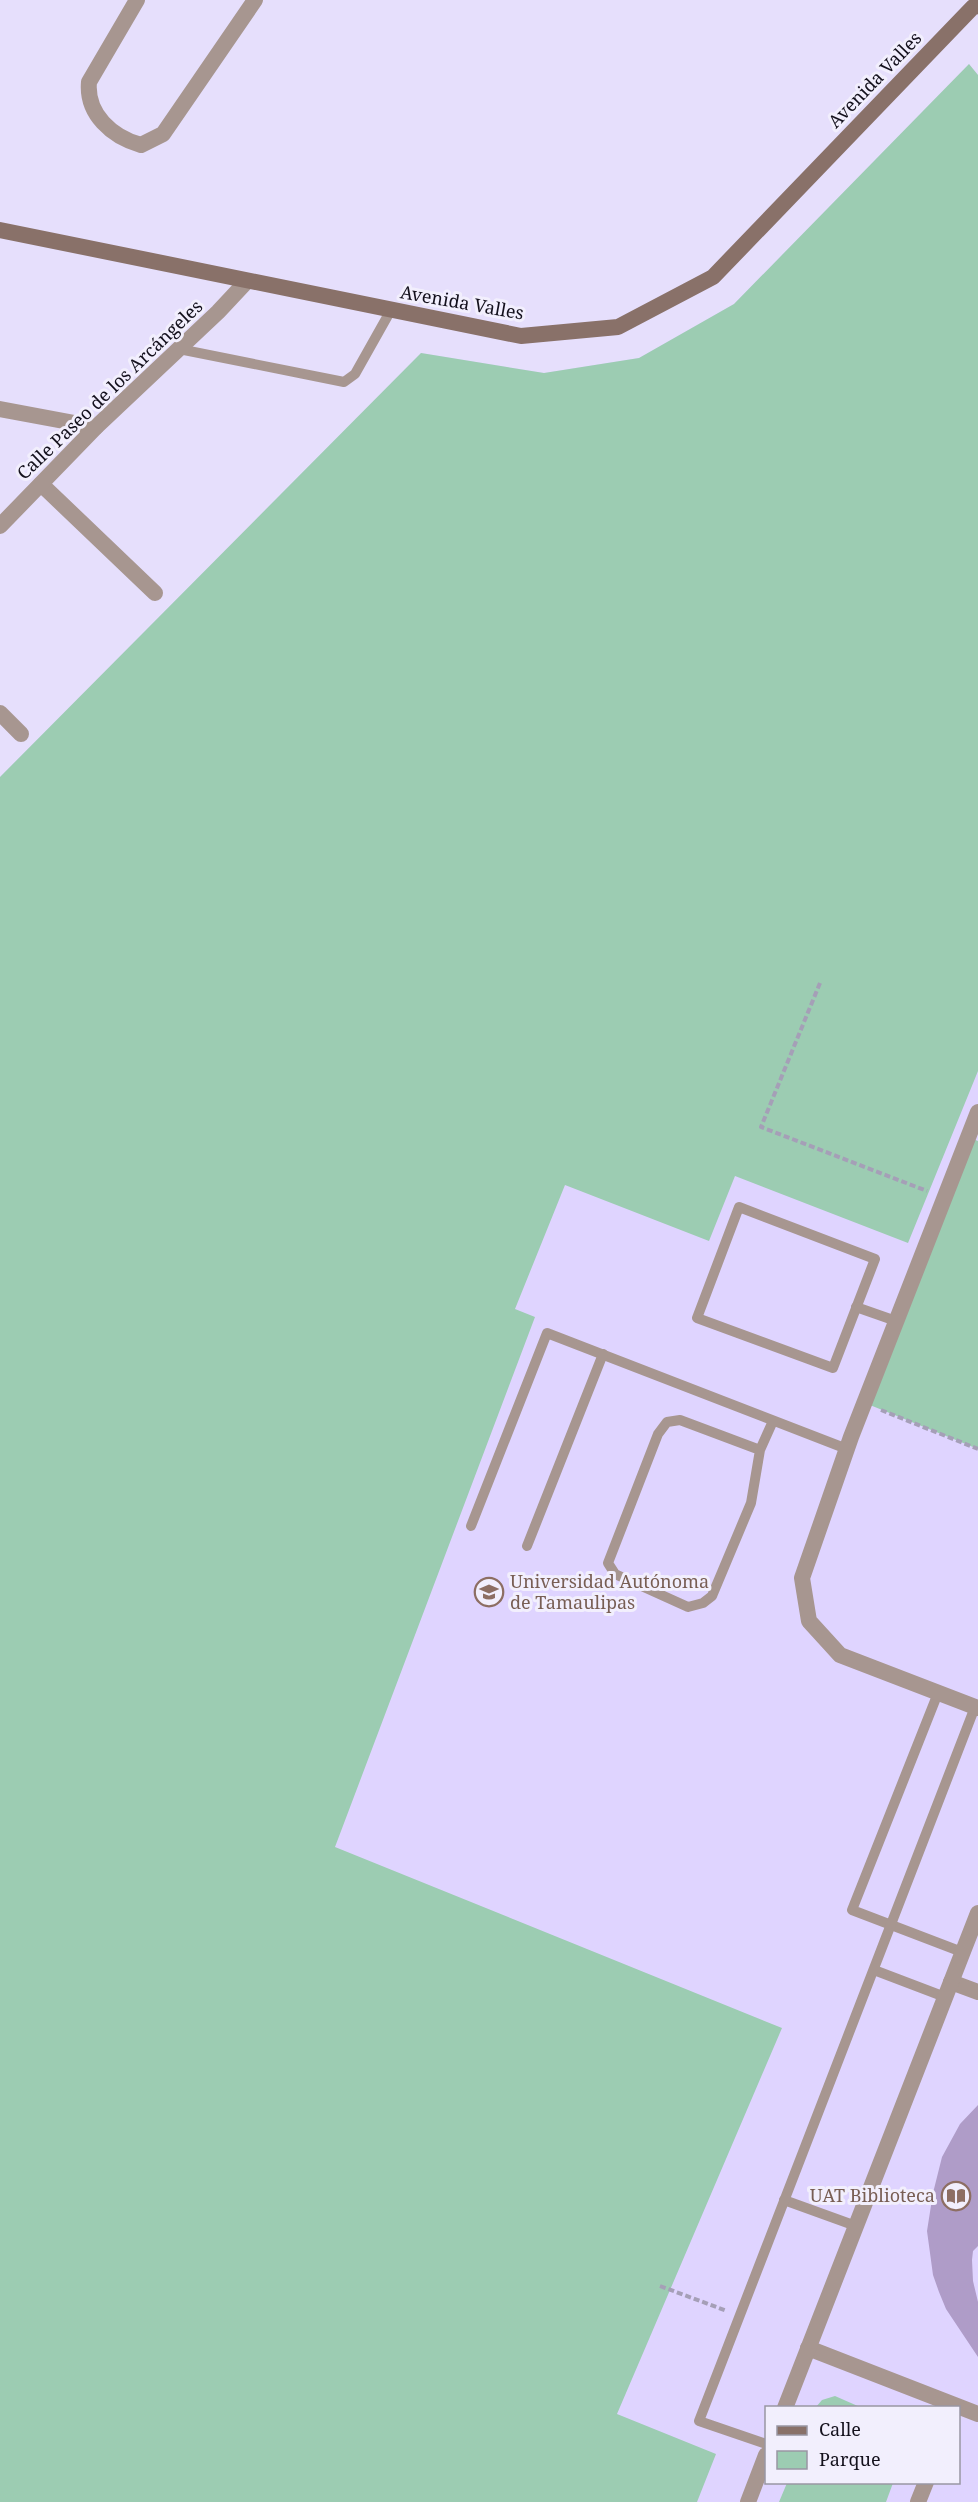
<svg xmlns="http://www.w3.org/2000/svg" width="978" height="2502" viewBox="0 0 978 2502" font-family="'Noto Serif',serif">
	<rect width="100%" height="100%" fill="#e6dffc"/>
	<path fill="#dfd4ff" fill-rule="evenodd" d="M 969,64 L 978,75 L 978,2502 L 0,2502 L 0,777 L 421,353 L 544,373 L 639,358 L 734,304 ZM 766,2408 L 958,2408 L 958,2482 L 766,2482 Z"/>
	<g fill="#9cccb2">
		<polygon points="969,64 978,75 978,1071 908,1243 735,1176 709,1241 565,1185 515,1309 535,1317 335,1847 782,2028 617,2414 716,2454 697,2502 0,2502 0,777 421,353 544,373 639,358 734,304"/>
		<polygon points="968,1137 978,1141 978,1449 865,1403"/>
		<polygon points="835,2396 860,2407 816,2407 822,2400"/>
		<polygon points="787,2483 787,2482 893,2483 886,2502 779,2502"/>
	</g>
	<polygon fill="#af9cc8" points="978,2105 978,2246 973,2251 972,2260 973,2281 978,2302 978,2357 946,2309 939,2292 933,2275 927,2231 933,2193 942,2157 960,2124"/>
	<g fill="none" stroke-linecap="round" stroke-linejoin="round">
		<g stroke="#a59fb7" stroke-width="4" stroke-dasharray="6 3" stroke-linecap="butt">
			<polyline points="820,983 761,1127 927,1191"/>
			<polyline points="881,1410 978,1449"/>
			<polyline points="660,2286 727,2311"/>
		</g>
		<g stroke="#a79690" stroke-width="10">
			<polyline points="179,349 344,382 355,374 391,310"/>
			<polygon points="739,1207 875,1259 833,1368 697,1318"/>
			<polyline points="856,1307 896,1321"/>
			<polyline points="760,1450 680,1420 667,1422 658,1434 608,1563 615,1574 688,1607 703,1603 712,1596 751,1503 760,1450 773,1421"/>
			<polyline points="471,1526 547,1333 847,1449"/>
			<polyline points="527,1546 603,1354"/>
			<polyline points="938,1693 852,1910 962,1952"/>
			<polyline points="874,1970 945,1997"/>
			<polyline points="784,2200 856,2226"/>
			<polyline points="766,2444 699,2421 975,1707"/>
		</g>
		<g stroke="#a79690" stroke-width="16">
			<path d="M 137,0 L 89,82 C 86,114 112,137 141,145 L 163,134 L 255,0"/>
			<polyline points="0,409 96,427"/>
			<polyline points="41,484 155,593"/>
			<polyline points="0,526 96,427 218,312 247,281"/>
			<polyline points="0,713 21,734"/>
			<polyline points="978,1112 851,1437 802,1578 809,1621 840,1655 978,1708"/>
			<polyline points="951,1982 978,1992"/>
			<polyline points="808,2348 978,2414"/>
			<polyline points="785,2408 978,1913"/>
			<polyline points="748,2502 766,2455"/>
			<polyline points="918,2502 926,2482"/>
		</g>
		<polyline stroke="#897169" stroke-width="16" points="0,230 521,336 618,327 713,277 973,7 978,6"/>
	</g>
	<defs>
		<g id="university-ring" transform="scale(1.5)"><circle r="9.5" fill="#f2effd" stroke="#8d6e63" stroke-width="1.5"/><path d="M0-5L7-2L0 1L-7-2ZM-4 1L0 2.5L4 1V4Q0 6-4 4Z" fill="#8d6e63"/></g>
		<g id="library-ring" transform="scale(1.5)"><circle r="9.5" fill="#f2effd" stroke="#8d6e63" stroke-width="1.5"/><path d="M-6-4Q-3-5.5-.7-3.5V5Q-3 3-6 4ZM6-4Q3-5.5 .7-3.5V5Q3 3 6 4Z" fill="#8d6e63"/></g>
	</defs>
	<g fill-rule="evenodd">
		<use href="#university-ring" x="489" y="1592"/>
		<use href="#library-ring" x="956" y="2196"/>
	</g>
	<g text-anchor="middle" stroke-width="6" stroke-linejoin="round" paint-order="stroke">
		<g font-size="18" fill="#14111d" stroke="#f2effd">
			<text transform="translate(875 80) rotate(-46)" y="6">Avenida Valles</text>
			<text transform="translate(462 303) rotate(10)" y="6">Avenida Valles</text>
			<text transform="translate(110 390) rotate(-44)" y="6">Calle Paseo de los Arcángeles</text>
		</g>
		<g font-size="18" fill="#785e54" stroke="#f2effd" text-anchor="start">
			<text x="510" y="1588">Universidad Autónoma<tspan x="510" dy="21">de Tamaulipas</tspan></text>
			<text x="935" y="2202" text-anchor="end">UAT Biblioteca</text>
		</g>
	</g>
	<rect x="765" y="2406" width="195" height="78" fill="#f2effd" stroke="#9996a3" stroke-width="1.5"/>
	<rect x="777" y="2426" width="30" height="9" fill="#897169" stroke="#9996a3" stroke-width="1.5"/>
	<text x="819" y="2436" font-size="18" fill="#14111d">Calle</text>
	<rect x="777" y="2451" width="30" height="18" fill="#9cccb2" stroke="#9996a3" stroke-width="1.5"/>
	<text x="819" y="2466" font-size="18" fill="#14111d">Parque</text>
</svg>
